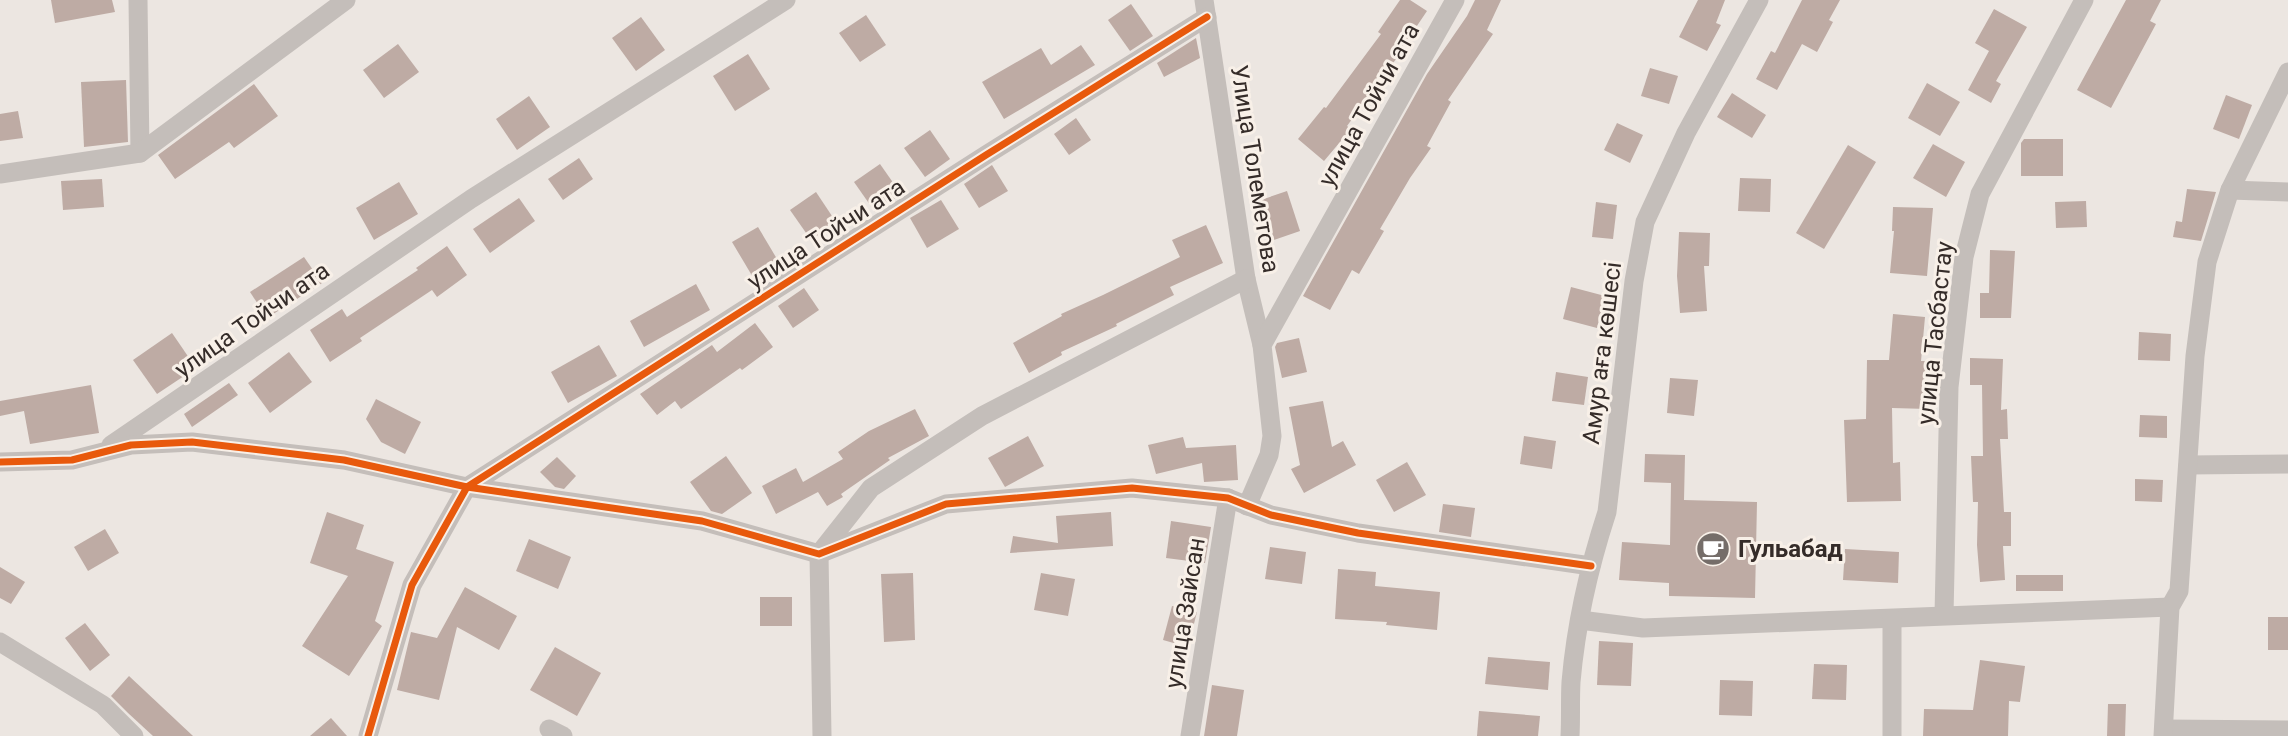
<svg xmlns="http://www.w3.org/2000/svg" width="2288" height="736" viewBox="0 0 2288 736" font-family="Roboto,sans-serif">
	<rect width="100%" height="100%" fill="#ece6e1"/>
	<g fill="#beaba4">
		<polygon points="51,0 112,0 115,12 55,23"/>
		<polygon points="1400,0 1410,0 1427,11 1398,54 1399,55 1347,126 1351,129 1324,161 1298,139 1324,107 1326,108 1381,34 1378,32"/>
		<polygon points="1475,0 1501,0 1487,30 1493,34 1448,100 1451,102 1427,146 1431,148 1410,178 1380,229 1384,231 1359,274 1352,270 1330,310 1303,296 1427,74 1467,16"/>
		<polygon points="1698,0 1725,0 1716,23 1721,25 1707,51 1679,37"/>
		<polygon points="1802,0 1840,0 1829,20 1833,22 1817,52 1802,44 1777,90 1756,79 1771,51 1775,53"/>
		<polygon points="2126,0 2161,0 2150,21 2156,24 2111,108 2077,90"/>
		<polygon points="1131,4 1153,36 1130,51 1108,20"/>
		<polygon points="1994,9 2027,27 1996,81 2001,84 1991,103 1968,90 1989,51 1975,43"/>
		<polygon points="866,15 886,45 860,62 839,33"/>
		<polygon points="641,17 665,50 636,71 612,38"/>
		<polygon points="1196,38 1200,58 1164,77 1157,63"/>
		<polygon points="398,44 419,72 384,98 363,70"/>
		<polygon points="1081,45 1095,65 1004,119 982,82 1041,48 1051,65"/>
		<polygon points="748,54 770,89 735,111 713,76"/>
		<polygon points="1650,68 1678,76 1669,104 1641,96"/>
		<polygon points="126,80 128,142 84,147 81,82"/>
		<polygon points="1927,83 1960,102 1940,136 1908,118"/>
		<polygon points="254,84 278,116 234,148 229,142 175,179 158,155"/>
		<polygon points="1732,93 1766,115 1752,138 1717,117"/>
		<polygon points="2226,95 2252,105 2239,139 2213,129"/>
		<polygon points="529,96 550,127 517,150 496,119"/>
		<polygon points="18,111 23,138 0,141 0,114"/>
		<polygon points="1076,118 1091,140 1069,155 1054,134"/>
		<polygon points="1617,123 1643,135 1630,163 1604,150"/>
		<polygon points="930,130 950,159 925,177 904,148"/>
		<polygon points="2024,139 2063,139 2063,176 2021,176 2021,143"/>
		<polygon points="1933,144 1965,162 1946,197 1913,178"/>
		<polygon points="1848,145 1876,162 1824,249 1796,233"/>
		<polygon points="579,158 593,179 563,200 548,179"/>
		<polygon points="880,164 901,194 875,212 854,182"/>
		<polygon points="992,165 1008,191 979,208 964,184"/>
		<polygon points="1740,178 1771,179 1770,212 1738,211"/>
		<polygon points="102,179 104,207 63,210 61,181"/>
		<polygon points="399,182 418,214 374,240 356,208"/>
		<polygon points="2187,189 2216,192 2201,241 2173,237 2176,221 2182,222"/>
		<polygon points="1287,191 1300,231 1271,241 1258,201"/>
		<polygon points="816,192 836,222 811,240 790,210"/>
		<polygon points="519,198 535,221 490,253 473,229"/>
		<polygon points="941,200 959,229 927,248 910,218"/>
		<polygon points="2086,201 2087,227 2056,228 2055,202"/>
		<polygon points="1596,202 1617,205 1613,239 1592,237"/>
		<polygon points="1893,207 1933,208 1927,276 1890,273 1894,231 1892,231"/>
		<polygon points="1206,225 1223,263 1170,287 1174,295 1116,324 1117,326 1061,352 1062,355 1029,373 1013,343 1062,316 1061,314 1103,295 1180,257 1172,240"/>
		<polygon points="758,227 780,264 754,279 732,242"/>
		<polygon points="1679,232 1710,233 1709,266 1704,266 1707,311 1680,313 1677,276"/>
		<polygon points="447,246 467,275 437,297 432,290 360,338 362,341 330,362 310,330 342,309 347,317 418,270 416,268"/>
		<polygon points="1990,250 2015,251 2011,318 1980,318 1980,293 1989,293"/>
		<polygon points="304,257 322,283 267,318 250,292"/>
		<polygon points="696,284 710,310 644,347 630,321"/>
		<polygon points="1571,287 1605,296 1597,328 1563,319"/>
		<polygon points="804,288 819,310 793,328 778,306"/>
		<polygon points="1893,314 1925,317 1921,361 1930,361 1928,409 1892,408 1893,463 1900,462 1901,501 1847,502 1844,420 1866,419 1867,360 1889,360"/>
		<polygon points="755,323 773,347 742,370 740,368 681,409 675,401 657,415 640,394 712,345 717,352"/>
		<polygon points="2139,332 2171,334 2170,361 2138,360"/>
		<polygon points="172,333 196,368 157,394 133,360"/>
		<polygon points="1299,338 1307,372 1282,378 1275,347 1277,343"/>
		<polygon points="599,345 617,376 568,403 551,372"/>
		<polygon points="289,352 312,382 270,413 248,383"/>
		<polygon points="1970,358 2003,359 2001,410 2007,409 2008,439 2000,439 2004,512 2011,512 2011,546 2003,546 2005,580 1980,582 1977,545 1978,502 1973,502 1971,456 1983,456 1982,385 1970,385"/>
		<polygon points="1556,372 1588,377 1584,405 1552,401"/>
		<polygon points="1670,378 1698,380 1694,416 1667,413"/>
		<polygon points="229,383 238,395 192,427 184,414"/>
		<polygon points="91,385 99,433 30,444 24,411 0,416 0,401"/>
		<polygon points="376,399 421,422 405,454 381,442 366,419"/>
		<polygon points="1323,401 1332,447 1343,441 1356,465 1304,493 1291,469 1300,465 1289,407"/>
		<polygon points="915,409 929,436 888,458 890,460 841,494 843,497 827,506 818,492 776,514 762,486 796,468 803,482 843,459 838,452 869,431"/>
		<polygon points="2140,415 2167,416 2167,438 2139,437"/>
		<polygon points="1028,436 1044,466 1005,487 988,458"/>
		<polygon points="1524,436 1556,441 1552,469 1520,464"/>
		<polygon points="1183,437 1186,448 1236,445 1238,480 1204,482 1202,463 1156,474 1148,445"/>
		<polygon points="1645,454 1685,455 1684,500 1757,502 1755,598 1669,596 1669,583 1619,580 1622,542 1670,545 1671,483 1644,482"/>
		<polygon points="726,456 752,493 722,514 711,511 690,482"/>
		<polygon points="557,457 576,476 564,489 555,487 540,472"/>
		<polygon points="1407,462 1426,495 1394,512 1376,480"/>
		<polygon points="2135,479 2163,480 2162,502 2135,501"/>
		<polygon points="1443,504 1475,508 1471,537 1439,532"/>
		<polygon points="327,512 364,525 356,549 394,562 375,621 382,626 349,676 302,646 348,576 310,563"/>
		<polygon points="1111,512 1113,546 1010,553 1013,536 1058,543 1056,516"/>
		<polygon points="1171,521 1211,527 1205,563 1166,558"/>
		<polygon points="105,529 119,553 88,571 74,547"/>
		<polygon points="529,539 571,557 558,589 516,571"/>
		<polygon points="1270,547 1306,552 1302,584 1265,579"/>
		<polygon points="1845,549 1899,552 1898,583 1843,580"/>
		<polygon points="0,567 25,582 11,604 0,598"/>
		<polygon points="1338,569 1376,572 1375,586 1440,592 1437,630 1386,625 1387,622 1335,619"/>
		<polygon points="913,573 915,640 884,642 881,574"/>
		<polygon points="1041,573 1075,579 1068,616 1034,610"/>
		<rect x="2016" y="575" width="47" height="16"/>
		<polygon points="465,587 517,616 499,650 457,627 439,700 397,690 411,632 437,638"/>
		<rect x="760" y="597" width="32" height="29"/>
		<polygon points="1172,606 1197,612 1188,647 1163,640"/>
		<rect x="2268" y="617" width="20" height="33"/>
		<polygon points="85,623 110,655 90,671 65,638"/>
		<polygon points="1599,641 1633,643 1631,686 1597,685"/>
		<polygon points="555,647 601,673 577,716 530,690"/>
		<polygon points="1488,657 1550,662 1548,690 1485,684"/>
		<polygon points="1980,660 2025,666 2020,702 2009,701 2008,736 1923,736 1924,709 1973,710"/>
		<polygon points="1814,664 1847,665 1846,700 1812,699"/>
		<polygon points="129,676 193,736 153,736 128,713 111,696"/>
		<polygon points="1720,680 1753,681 1752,716 1719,715"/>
		<polygon points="1212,685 1244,690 1237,736 1204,736"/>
		<polygon points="2108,704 2126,704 2125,736 2107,736"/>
		<polygon points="1479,711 1540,716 1538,736 1477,736"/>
		<polygon points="331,718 347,736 310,736"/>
	</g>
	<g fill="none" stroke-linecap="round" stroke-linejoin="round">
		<g stroke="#c4beba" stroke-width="19">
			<polyline points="138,0 140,153"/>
			<polyline points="1204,0 1246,279 1262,345"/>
			<polyline points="0,174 140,153 346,0"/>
			<polyline points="2230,190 2288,192"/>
			<polyline points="111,445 471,199 786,0"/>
			<polyline points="0,462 72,460 131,445 192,442 344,460 467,487 702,521 819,554 946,504 1132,488 1228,498 1271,515 1358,533 1591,566"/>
			<polyline points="2188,465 2288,464"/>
			<polyline points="1247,506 1269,455 1272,436 1262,345 1455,0"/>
			<polyline points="1944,615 1949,387 1964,257 1980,194 2084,0"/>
			<polyline points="1580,620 1643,628 2170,607"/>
			<polyline points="0,642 103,705 134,736"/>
			<polyline points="549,729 563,736"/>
			<polyline points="2164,729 2288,730"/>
			<polyline points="368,736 412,585 467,487 986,155 1207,17"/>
			<polyline points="822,736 819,554 871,488 982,416 1246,279"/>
			<polyline points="1190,736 1228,498"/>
			<path d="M 1570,736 C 1571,718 1570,700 1571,682 C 1576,624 1589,567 1607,512 L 1634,281 L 1645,222 L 1686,133 L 1759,0"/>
			<polyline points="1892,736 1892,619"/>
			<polyline points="2163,736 2170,607 2179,591 2195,356 2207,262 2230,190 2288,72"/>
		</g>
		<g stroke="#f8f0e8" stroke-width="11">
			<g id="cycleway">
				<polyline points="0,462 72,460 131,445 192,442 344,460 467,487 702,521 819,554 946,504 1132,488 1228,498 1271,515 1358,533 1591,566"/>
				<polyline points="368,736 412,585 467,487 986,155 1207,17"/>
			</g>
		</g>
		<use href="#cycleway" stroke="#e8590c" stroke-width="7"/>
	</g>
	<defs>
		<g id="cafe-disc" transform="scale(1.75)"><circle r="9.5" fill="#756d69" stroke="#f8f0e8"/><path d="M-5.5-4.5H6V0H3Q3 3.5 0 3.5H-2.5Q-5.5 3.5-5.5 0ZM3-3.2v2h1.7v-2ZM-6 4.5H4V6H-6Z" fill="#fff"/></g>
	</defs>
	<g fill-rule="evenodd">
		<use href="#cafe-disc" x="1713" y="549"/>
	</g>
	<g text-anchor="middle" stroke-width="6" stroke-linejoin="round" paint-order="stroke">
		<g font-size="24" fill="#352c29" stroke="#f8f0e8">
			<text transform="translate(1369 105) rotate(-61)" y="8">улица Тойчи ата</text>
			<text transform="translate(1255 169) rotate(81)" y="8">Улица Толеметова</text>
			<text transform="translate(826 234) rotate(-33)" y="8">улица Тойчи ата</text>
			<text transform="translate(252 320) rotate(-35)" y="8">улица Тойчи ата</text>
			<text transform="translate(1935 333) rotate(-84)" y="8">улица Тасбастау</text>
			<text transform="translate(1602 353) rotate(-83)" y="8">Амур аға көшесі</text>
			<text transform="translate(1185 613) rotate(-81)" y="8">улица Зайсан</text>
		</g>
		<g font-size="24" font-weight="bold" fill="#352c29" stroke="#f8f0e8" text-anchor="start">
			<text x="1738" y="557">Гульабад</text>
		</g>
	</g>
</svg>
